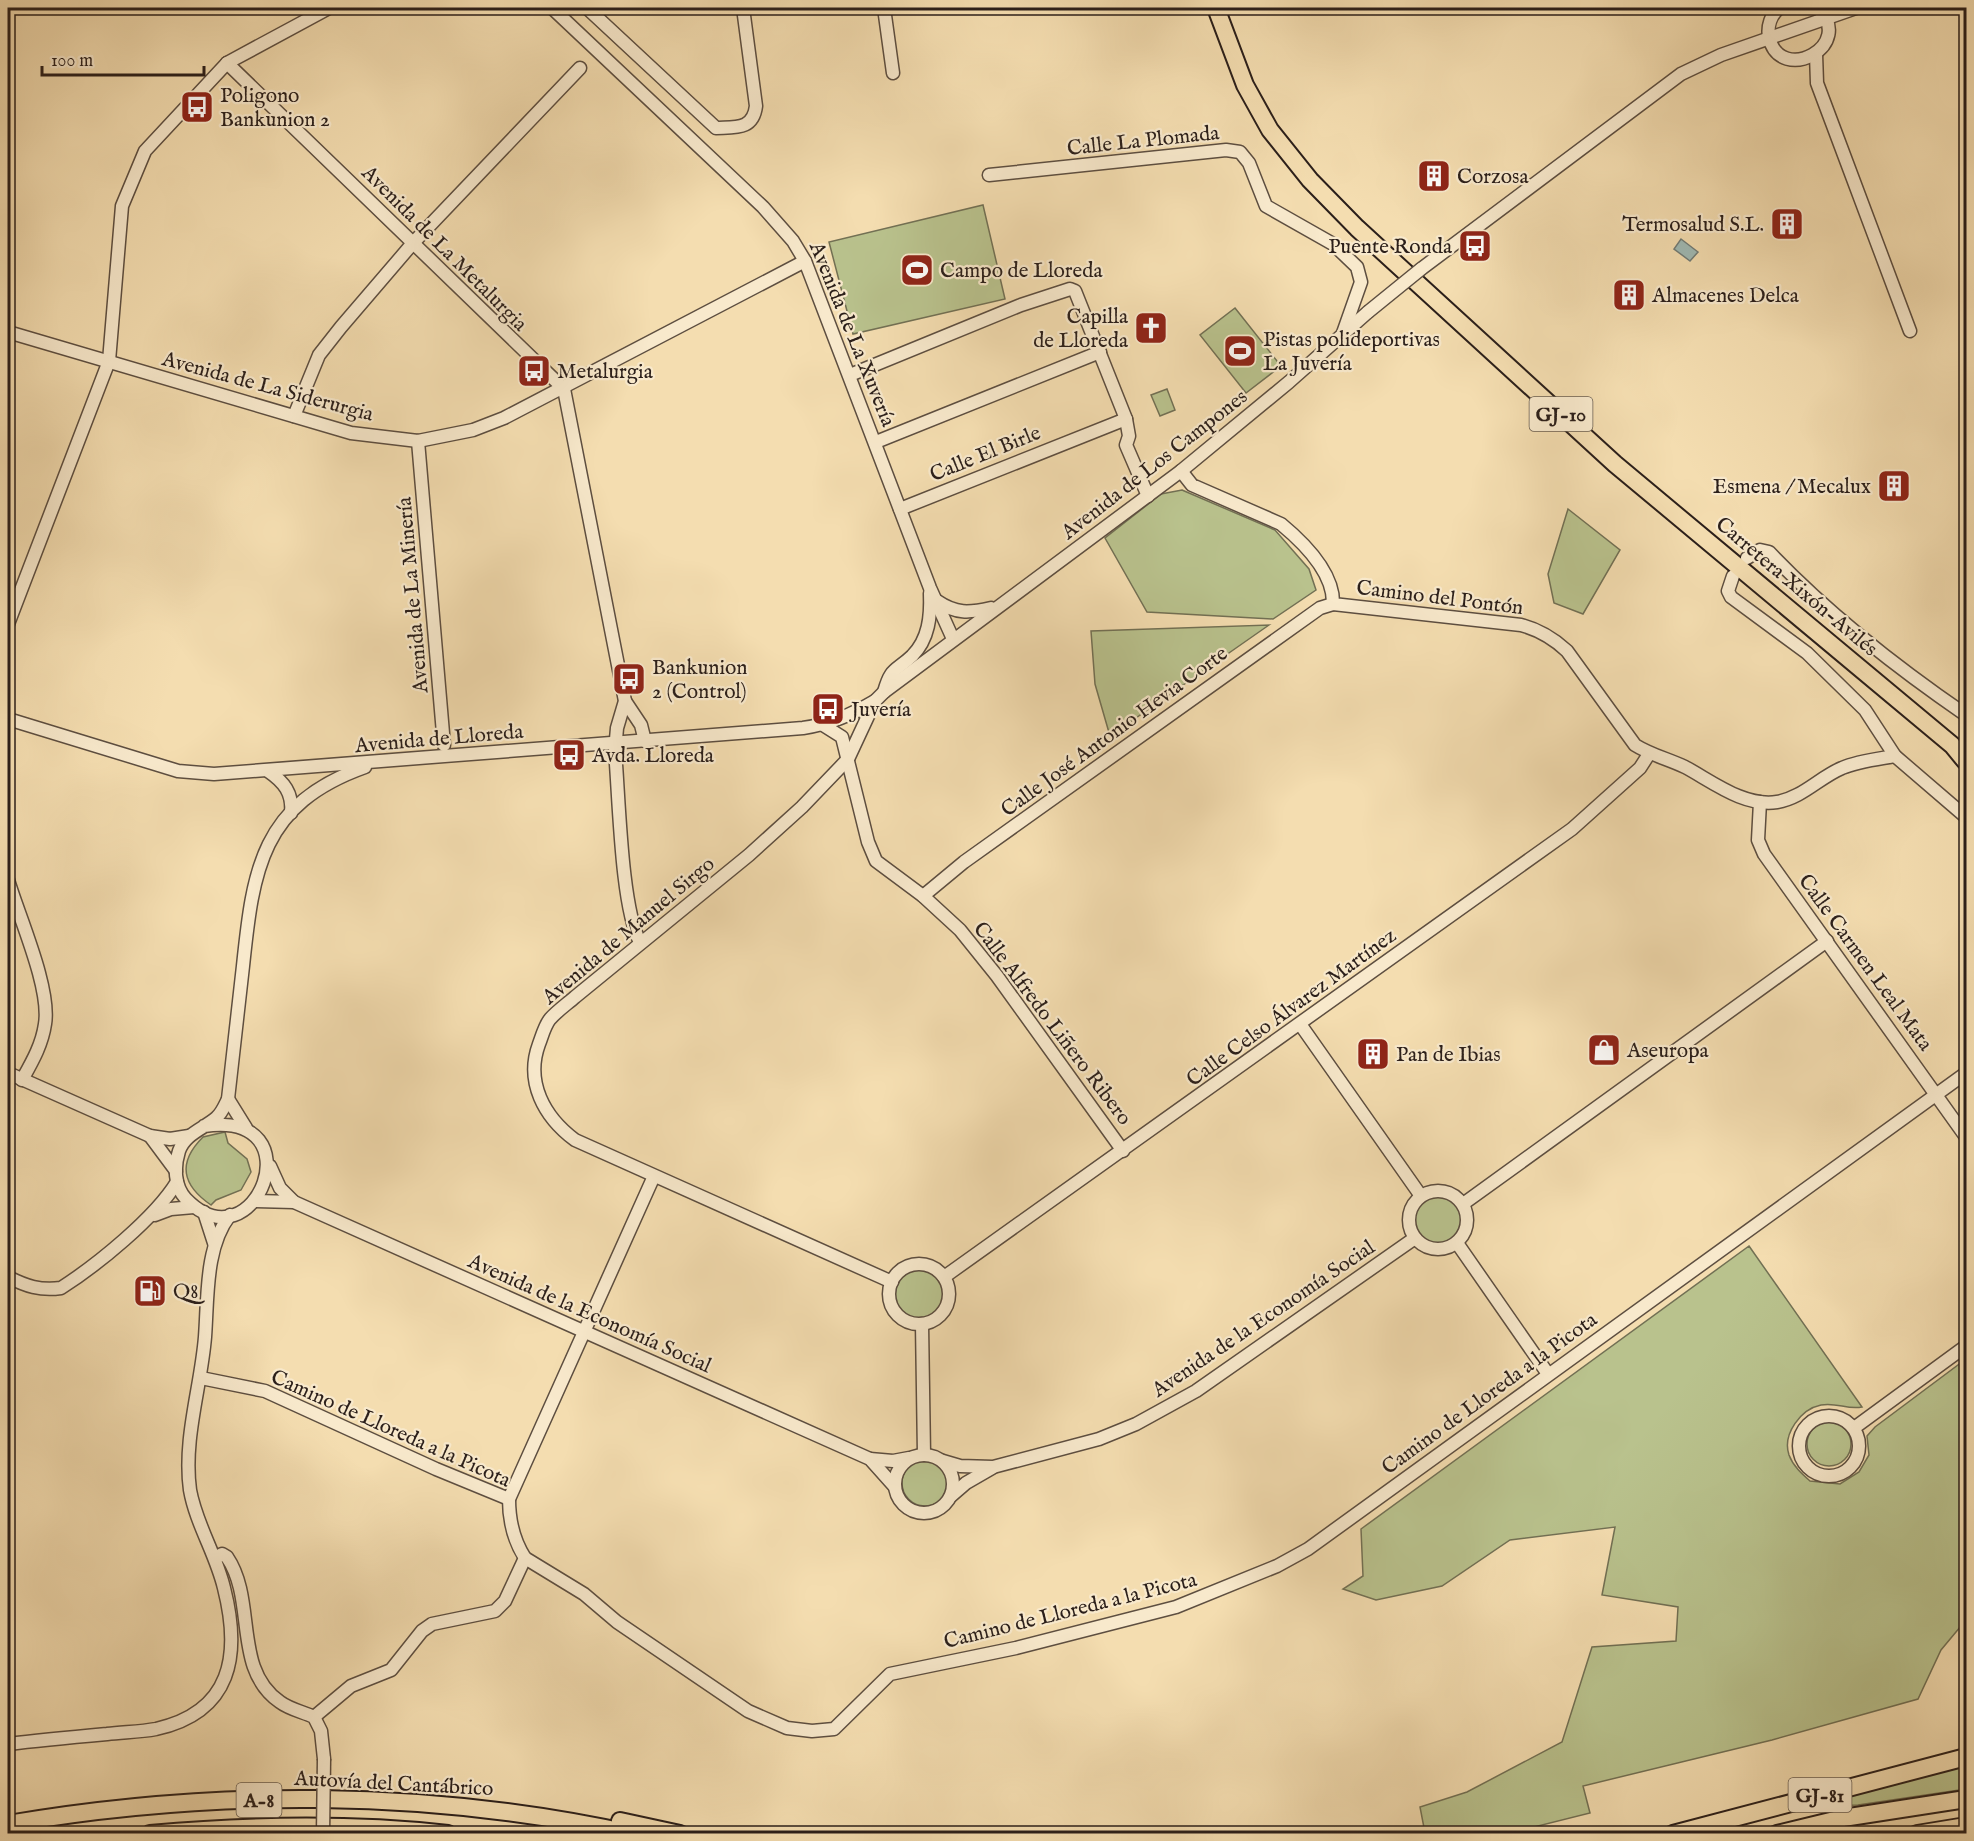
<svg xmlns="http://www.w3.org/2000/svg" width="1974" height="1841" viewBox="0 0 1974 1841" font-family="'IM FELL English',serif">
	<rect width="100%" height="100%" fill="#f4ddb0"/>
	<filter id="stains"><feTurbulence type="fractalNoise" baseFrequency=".00333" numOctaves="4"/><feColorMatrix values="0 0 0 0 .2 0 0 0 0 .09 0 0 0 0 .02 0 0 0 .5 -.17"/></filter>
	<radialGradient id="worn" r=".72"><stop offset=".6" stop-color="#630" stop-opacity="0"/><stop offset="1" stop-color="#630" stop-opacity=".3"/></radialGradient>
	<g fill="#b9c28d" stroke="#727054" stroke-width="1.5">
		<polygon points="983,205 1005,299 853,334 829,242"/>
		<polygon points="1235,308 1281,366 1246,393 1200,335"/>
		<polygon points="1167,389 1175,410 1160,416 1151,395"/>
		<polygon points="1182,490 1275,530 1309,569 1316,590 1273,619 1147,612 1105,538 1161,494"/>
		<polygon points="1568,509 1620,550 1583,614 1554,603 1548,574"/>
		<polygon points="1269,625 1110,736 1095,684 1091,631"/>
		<path d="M 225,1132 L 228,1143 L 247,1159 L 251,1172 L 241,1190 L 216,1200 L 211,1205 C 182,1185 177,1163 203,1137 Z"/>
		<circle cx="1438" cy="1220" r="23"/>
		<path d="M 1749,1246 L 1862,1407 C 1847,1410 1837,1402 1821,1405 C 1801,1409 1782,1434 1789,1455 C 1793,1466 1802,1474 1810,1481 L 1840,1484 L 1859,1472 L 1869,1455 L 1867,1436 L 1875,1427 L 1966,1359 L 1966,1620 L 1941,1650 L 1918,1699 L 1772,1740 L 1583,1786 L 1590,1813 L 1510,1833 L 1425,1833 L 1420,1807 L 1467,1792 L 1562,1742 L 1592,1647 L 1676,1641 L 1678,1607 L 1602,1595 L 1615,1527 L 1510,1540 L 1442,1586 L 1376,1600 L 1343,1589 L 1363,1576 L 1361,1529 Z"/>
		<circle cx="919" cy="1294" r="24"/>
		<circle cx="1829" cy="1444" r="22"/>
		<circle cx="925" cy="1483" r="23"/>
		<polygon points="1966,1764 1966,1789 1858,1805 1828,1806 1855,1793"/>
	</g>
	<polygon fill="#9fbab5" stroke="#717c77" stroke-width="1.5" points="1681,239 1698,252 1690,261 1674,249"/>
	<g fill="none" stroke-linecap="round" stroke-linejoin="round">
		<g stroke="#5d4e40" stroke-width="15">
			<g id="minor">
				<polyline points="552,8 763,207 793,241 805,261 930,588 953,639"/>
				<path d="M 587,8 L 716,128 C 736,127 753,130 756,106 L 743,8"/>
				<polyline points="884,8 893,73"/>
				<path d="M 1779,8 C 1771,15 1767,26 1769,37 C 1780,87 1858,44 1817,8"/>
				<polyline points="1816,54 1817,83 1910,331"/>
				<path d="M 227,63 L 564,389 L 625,701 L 617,728 L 615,751 C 619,795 621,908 640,942"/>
				<polyline points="989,175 1226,150 1240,152 1249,163 1266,206 1333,244 1357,267 1361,282 1343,333"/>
				<polyline points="1421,269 1681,74 1721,55 1856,8"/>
				<polyline points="8,332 351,433 418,441 473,430 504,418 805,261"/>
				<polyline points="850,375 1021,305 1070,289 1075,291 1126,419 1129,436 1126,445 1148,496"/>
				<polyline points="294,416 319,355 341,327 413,243 580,68"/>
				<polyline points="418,441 444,745"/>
				<polyline points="876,442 1100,352"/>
				<path d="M 1181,471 L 1192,485 L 1281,524 C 1304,543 1334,573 1333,604 L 1521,625 C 1540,630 1553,638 1567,651 L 1635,745 C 1651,755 1668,759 1685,767 C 1713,782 1744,807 1777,802 C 1802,798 1820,777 1842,768 C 1858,761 1878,759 1895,756"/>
				<polyline points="900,509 1126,419"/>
				<path d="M 1747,558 L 1760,550 L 1769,552 C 1828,614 1896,667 1966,715"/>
				<polyline points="1733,576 1728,591 1731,597 1807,653 1865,710 1895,756 1966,817"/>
				<path d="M 937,601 C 956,614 969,613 991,608"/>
				<polyline points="8,624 109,361 122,206 145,151 227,63 329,8"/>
				<path d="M 884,692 C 891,667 895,672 912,656 C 929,639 931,616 930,593"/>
				<polyline points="625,701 641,725 645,741"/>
				<path d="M 8,719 L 178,771 L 214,774 L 803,728 C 830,724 851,715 875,701"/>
				<polyline points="823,725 842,737 868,842 876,861 923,896 960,930 997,976 1123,1151"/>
				<path d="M 268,771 C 284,782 293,793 291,813"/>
				<polyline points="1760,802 1758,840 1764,854 1966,1137"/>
				<path d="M 8,880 C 19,917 51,988 45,1024 C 42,1045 32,1062 22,1080"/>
				<polyline points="923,896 964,862 1320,608 1333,604"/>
				<polyline points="1300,1024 1421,1196"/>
				<polyline points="8,1073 150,1136 170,1139 189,1136"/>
				<polyline points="228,1099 246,1128"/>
				<path d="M 204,1126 C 318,1109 255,1270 186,1199 C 174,1186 174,1167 179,1151 C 185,1134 203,1129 216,1118 C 222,1113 225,1105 228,1099 C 233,1054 238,1010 243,966 C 253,870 261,804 365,767"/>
				<polyline points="150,1136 176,1171"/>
				<polyline points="270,1166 280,1188 294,1202"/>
				<path d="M 654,1176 L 509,1499 C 509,1519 514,1541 525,1558 L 584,1594 L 617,1622 L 748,1711 L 787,1728 L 812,1731 L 834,1729 L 890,1674 L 1016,1648 L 1176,1607 L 1277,1566 L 1308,1549 L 1966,1073"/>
				<circle cx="1438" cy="1220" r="29"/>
				<polyline points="256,1201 294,1202 870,1459 895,1487"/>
				<polyline points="1463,1204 1827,941"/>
				<polyline points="204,1212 214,1243"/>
				<polyline points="155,1215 171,1209 194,1207"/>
				<polyline points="1457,1243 1548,1374"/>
				<circle cx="919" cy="1294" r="30"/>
				<path d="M 8,1277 C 26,1286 40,1291 61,1288 C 97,1265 155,1218 177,1182"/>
				<polyline points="944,1277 1572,829 1640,768 1649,754"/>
				<path d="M 892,1282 L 575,1140 C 544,1117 525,1082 539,1044 C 542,1036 545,1025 550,1019 C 557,1011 567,1004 575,997 L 749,855 L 802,807 L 848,759 L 875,701 L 884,692 L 1181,471 L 1289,382 L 1368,312"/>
				<polyline points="922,1324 924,1455"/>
				<polyline points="201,1378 265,1391 436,1469 509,1499"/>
				<circle cx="1829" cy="1446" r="30"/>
				<polyline points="1854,1428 1966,1346"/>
				<circle cx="924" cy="1484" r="29"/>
				<polyline points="870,1459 893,1461 909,1458"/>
				<polyline points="943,1461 960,1466 993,1467 1099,1439 1136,1424 1196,1391 1415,1238"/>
				<polyline points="951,1496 966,1483 992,1468"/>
				<path d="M 215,1558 L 222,1554 L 227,1557 C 257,1601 232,1669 280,1702 C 289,1709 303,1712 314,1717 L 321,1731 L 324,1759"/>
				<polyline points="314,1717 351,1686 391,1670 422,1631 432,1624 495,1611 505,1601 525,1558"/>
				<path d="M 8,1744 C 41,1740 74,1737 107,1734 C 123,1732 140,1732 156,1729 C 232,1712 241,1655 224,1588 C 216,1554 196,1524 190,1490 C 183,1439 201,1387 205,1337 C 208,1297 205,1247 230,1215"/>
			</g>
		</g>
		<g stroke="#2b1f1a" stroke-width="20">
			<g id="highway">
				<polyline points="1216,8 1245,85 1270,130 1310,180 1357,228 1615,464 1952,745 1966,762"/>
				<polyline points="620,1821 680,1834"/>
				<path d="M 8,1824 C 214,1789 428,1789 633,1834"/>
				<path d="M 150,1834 C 250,1825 348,1823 448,1834"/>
				<polyline points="1673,1834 1966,1757"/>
				<polyline points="1777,1834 1843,1818 1966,1799"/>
				<polyline points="1917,1834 1966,1826"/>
			</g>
		</g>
		<use href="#minor" stroke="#f8e9cc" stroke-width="12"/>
		<use href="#highway" stroke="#f4ddb0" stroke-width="16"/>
		<g stroke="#5d4e40" stroke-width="15" stroke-linecap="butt">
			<g id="minor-bridge">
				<polyline points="1368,312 1421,269"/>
				<polyline points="323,1834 324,1759"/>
			</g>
		</g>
		<use href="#minor-bridge" stroke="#f8e9cc" stroke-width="12"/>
	</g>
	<defs>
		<g id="bus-square" transform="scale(1.725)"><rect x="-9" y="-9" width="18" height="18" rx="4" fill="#8f2418" stroke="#f8e9cc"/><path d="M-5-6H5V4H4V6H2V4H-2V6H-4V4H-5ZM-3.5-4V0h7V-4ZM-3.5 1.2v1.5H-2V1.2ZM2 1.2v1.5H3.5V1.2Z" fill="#fff"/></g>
		<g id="building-square" transform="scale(1.725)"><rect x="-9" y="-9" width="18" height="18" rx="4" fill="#8f2418" stroke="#f8e9cc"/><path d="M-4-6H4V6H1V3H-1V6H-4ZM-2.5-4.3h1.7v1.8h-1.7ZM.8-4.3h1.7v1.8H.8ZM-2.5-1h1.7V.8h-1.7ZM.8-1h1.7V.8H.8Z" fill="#fff"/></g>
		<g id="stadium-square" transform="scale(1.725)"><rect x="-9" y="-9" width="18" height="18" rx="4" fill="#8f2418" stroke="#f8e9cc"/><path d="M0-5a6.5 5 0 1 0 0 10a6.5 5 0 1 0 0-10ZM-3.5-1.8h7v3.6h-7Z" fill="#fff"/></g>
		<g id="church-square" transform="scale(1.725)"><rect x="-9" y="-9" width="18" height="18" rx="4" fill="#8f2418" stroke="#f8e9cc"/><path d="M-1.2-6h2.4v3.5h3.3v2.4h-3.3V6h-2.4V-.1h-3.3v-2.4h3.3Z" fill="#fff"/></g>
		<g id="shop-square" transform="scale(1.725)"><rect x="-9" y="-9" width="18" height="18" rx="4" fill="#8f2418" stroke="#f8e9cc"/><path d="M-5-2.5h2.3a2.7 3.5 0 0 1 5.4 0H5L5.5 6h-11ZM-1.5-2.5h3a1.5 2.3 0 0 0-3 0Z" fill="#fff"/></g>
		<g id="fuel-square" transform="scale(1.725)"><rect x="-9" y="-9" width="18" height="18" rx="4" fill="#8f2418" stroke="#f8e9cc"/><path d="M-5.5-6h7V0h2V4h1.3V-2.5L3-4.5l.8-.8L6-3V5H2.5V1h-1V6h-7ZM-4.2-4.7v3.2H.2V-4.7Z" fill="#fff"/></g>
	</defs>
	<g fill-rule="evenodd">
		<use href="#bus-square" x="197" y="107"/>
		<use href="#building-square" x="1434" y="176"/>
		<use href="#building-square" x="1787" y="224"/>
		<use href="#bus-square" x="1475" y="246"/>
		<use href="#stadium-square" x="917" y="270"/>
		<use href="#building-square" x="1629" y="295"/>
		<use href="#church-square" x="1151" y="328"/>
		<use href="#stadium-square" x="1240" y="351"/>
		<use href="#bus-square" x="534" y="371"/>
		<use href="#building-square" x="1894" y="486"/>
		<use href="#bus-square" x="629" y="679"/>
		<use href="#bus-square" x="828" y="709"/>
		<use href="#bus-square" x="569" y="755"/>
		<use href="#shop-square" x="1604" y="1050"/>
		<use href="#building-square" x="1373" y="1054"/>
		<use href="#fuel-square" x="150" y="1291"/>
	</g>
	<g text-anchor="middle" stroke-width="4.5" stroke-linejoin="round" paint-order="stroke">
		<g fill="#f8e9cc" stroke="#685c4f" stroke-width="1.5">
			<rect x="1529.5" y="397" width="63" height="34" rx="4.5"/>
			<rect x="1788.5" y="1778" width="63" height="34" rx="4.5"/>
			<rect x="236.5" y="1783" width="45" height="34" rx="4.5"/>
		</g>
		<g font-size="20" font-weight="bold" fill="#2b1f1a">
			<text x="1561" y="421">GJ-10</text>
			<text x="1820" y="1802">GJ-81</text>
			<text x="259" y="1807">A-8</text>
		</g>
		<g font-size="21" fill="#2b1f1a" stroke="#f8e9cc" text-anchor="start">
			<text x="220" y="102">Poligono<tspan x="220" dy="24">Bankunion 2</tspan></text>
			<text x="1457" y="183">Corzosa</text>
			<text x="1764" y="231" text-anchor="end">Termosalud S.L.</text>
			<text x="1452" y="253" text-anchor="end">Puente Ronda</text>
			<text x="940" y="277">Campo de Lloreda</text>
			<text x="1652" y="302">Almacenes Delca</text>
			<text x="1128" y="323" text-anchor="end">Capilla<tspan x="1128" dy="24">de Lloreda</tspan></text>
			<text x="1263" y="346">Pistas polideportivas<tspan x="1263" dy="24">La Juvería</tspan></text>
			<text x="557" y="378">Metalurgia</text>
			<text x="1871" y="493" text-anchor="end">Esmena / Mecalux</text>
			<text x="652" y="674">Bankunion<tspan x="652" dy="24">2 (Control)</tspan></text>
			<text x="851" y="716">Juvería</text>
			<text x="592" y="762">Avda. Lloreda</text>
			<text x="1627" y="1057">Aseuropa</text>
			<text x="1396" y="1061">Pan de Ibias</text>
			<text x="173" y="1298">Q8</text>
		</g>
		<g font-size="21" fill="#2b1f1a" stroke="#f8e9cc">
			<text transform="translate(1143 140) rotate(-6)" y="7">Calle La Plomada</text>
			<text transform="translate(445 248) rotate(45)" y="7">Avenida de La Metalurgia</text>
			<text transform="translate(853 334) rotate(68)" y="7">Avenida de La Xuvería</text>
			<text transform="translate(268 386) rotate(15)" y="7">Avenida de La Siderurgia</text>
			<text transform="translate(985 453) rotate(-22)" y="7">Calle El Birle</text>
			<text transform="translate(1154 464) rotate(-38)" y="7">Avenida de Los Campones</text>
			<text transform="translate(1797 586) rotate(40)" y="7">Carretera Xixón-Avilés</text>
			<text transform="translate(412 595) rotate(-95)" y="7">Avenida de La Minería</text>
			<text transform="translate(1440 597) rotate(7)" y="7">Camino del Pontón</text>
			<text transform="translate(1114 731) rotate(-36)" y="7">Calle José Antonio Hevia Corte</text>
			<text transform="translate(439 738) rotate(-5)" y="7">Avenida de Lloreda</text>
			<text transform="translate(628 930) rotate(-40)" y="7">Avenida de Manuel Sirgo</text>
			<text transform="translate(1866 962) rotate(54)" y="7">Calle Carmen Leal Mata</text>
			<text transform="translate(1291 1007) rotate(-36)" y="7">Calle Celso Álvarez Martínez</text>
			<text transform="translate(1053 1023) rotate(53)" y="7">Calle Alfredo Liñero Ribero</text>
			<text transform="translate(590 1313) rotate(24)" y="7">Avenida de la Economía Social</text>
			<text transform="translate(1263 1318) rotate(-34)" y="7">Avenida de la Economía Social</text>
			<text transform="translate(1489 1393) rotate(-36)" y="7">Camino de Lloreda a la Picota</text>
			<text transform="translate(391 1428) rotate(24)" y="7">Camino de Lloreda a la Picota</text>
			<text transform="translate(1070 1610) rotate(-14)" y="7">Camino de Lloreda a la Picota</text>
			<text transform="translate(394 1783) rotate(3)" y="7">Autovía del Cantábrico</text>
		</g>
	</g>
	<rect width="1974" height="1841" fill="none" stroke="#f4ddb0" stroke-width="30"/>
	<rect x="9" y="9" width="1956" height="1823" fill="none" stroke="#2b1f1a" stroke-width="3"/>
	<rect x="15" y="15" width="1944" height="1811" fill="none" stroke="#2b1f1a" stroke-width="1.5"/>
	<path d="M42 66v9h162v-9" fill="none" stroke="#2b1f1a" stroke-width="3"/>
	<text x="51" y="66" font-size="18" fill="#2b1f1a" stroke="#f8e9cc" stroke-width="4.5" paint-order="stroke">100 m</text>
	<rect width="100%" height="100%" filter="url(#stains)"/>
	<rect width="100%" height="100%" fill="url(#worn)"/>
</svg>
